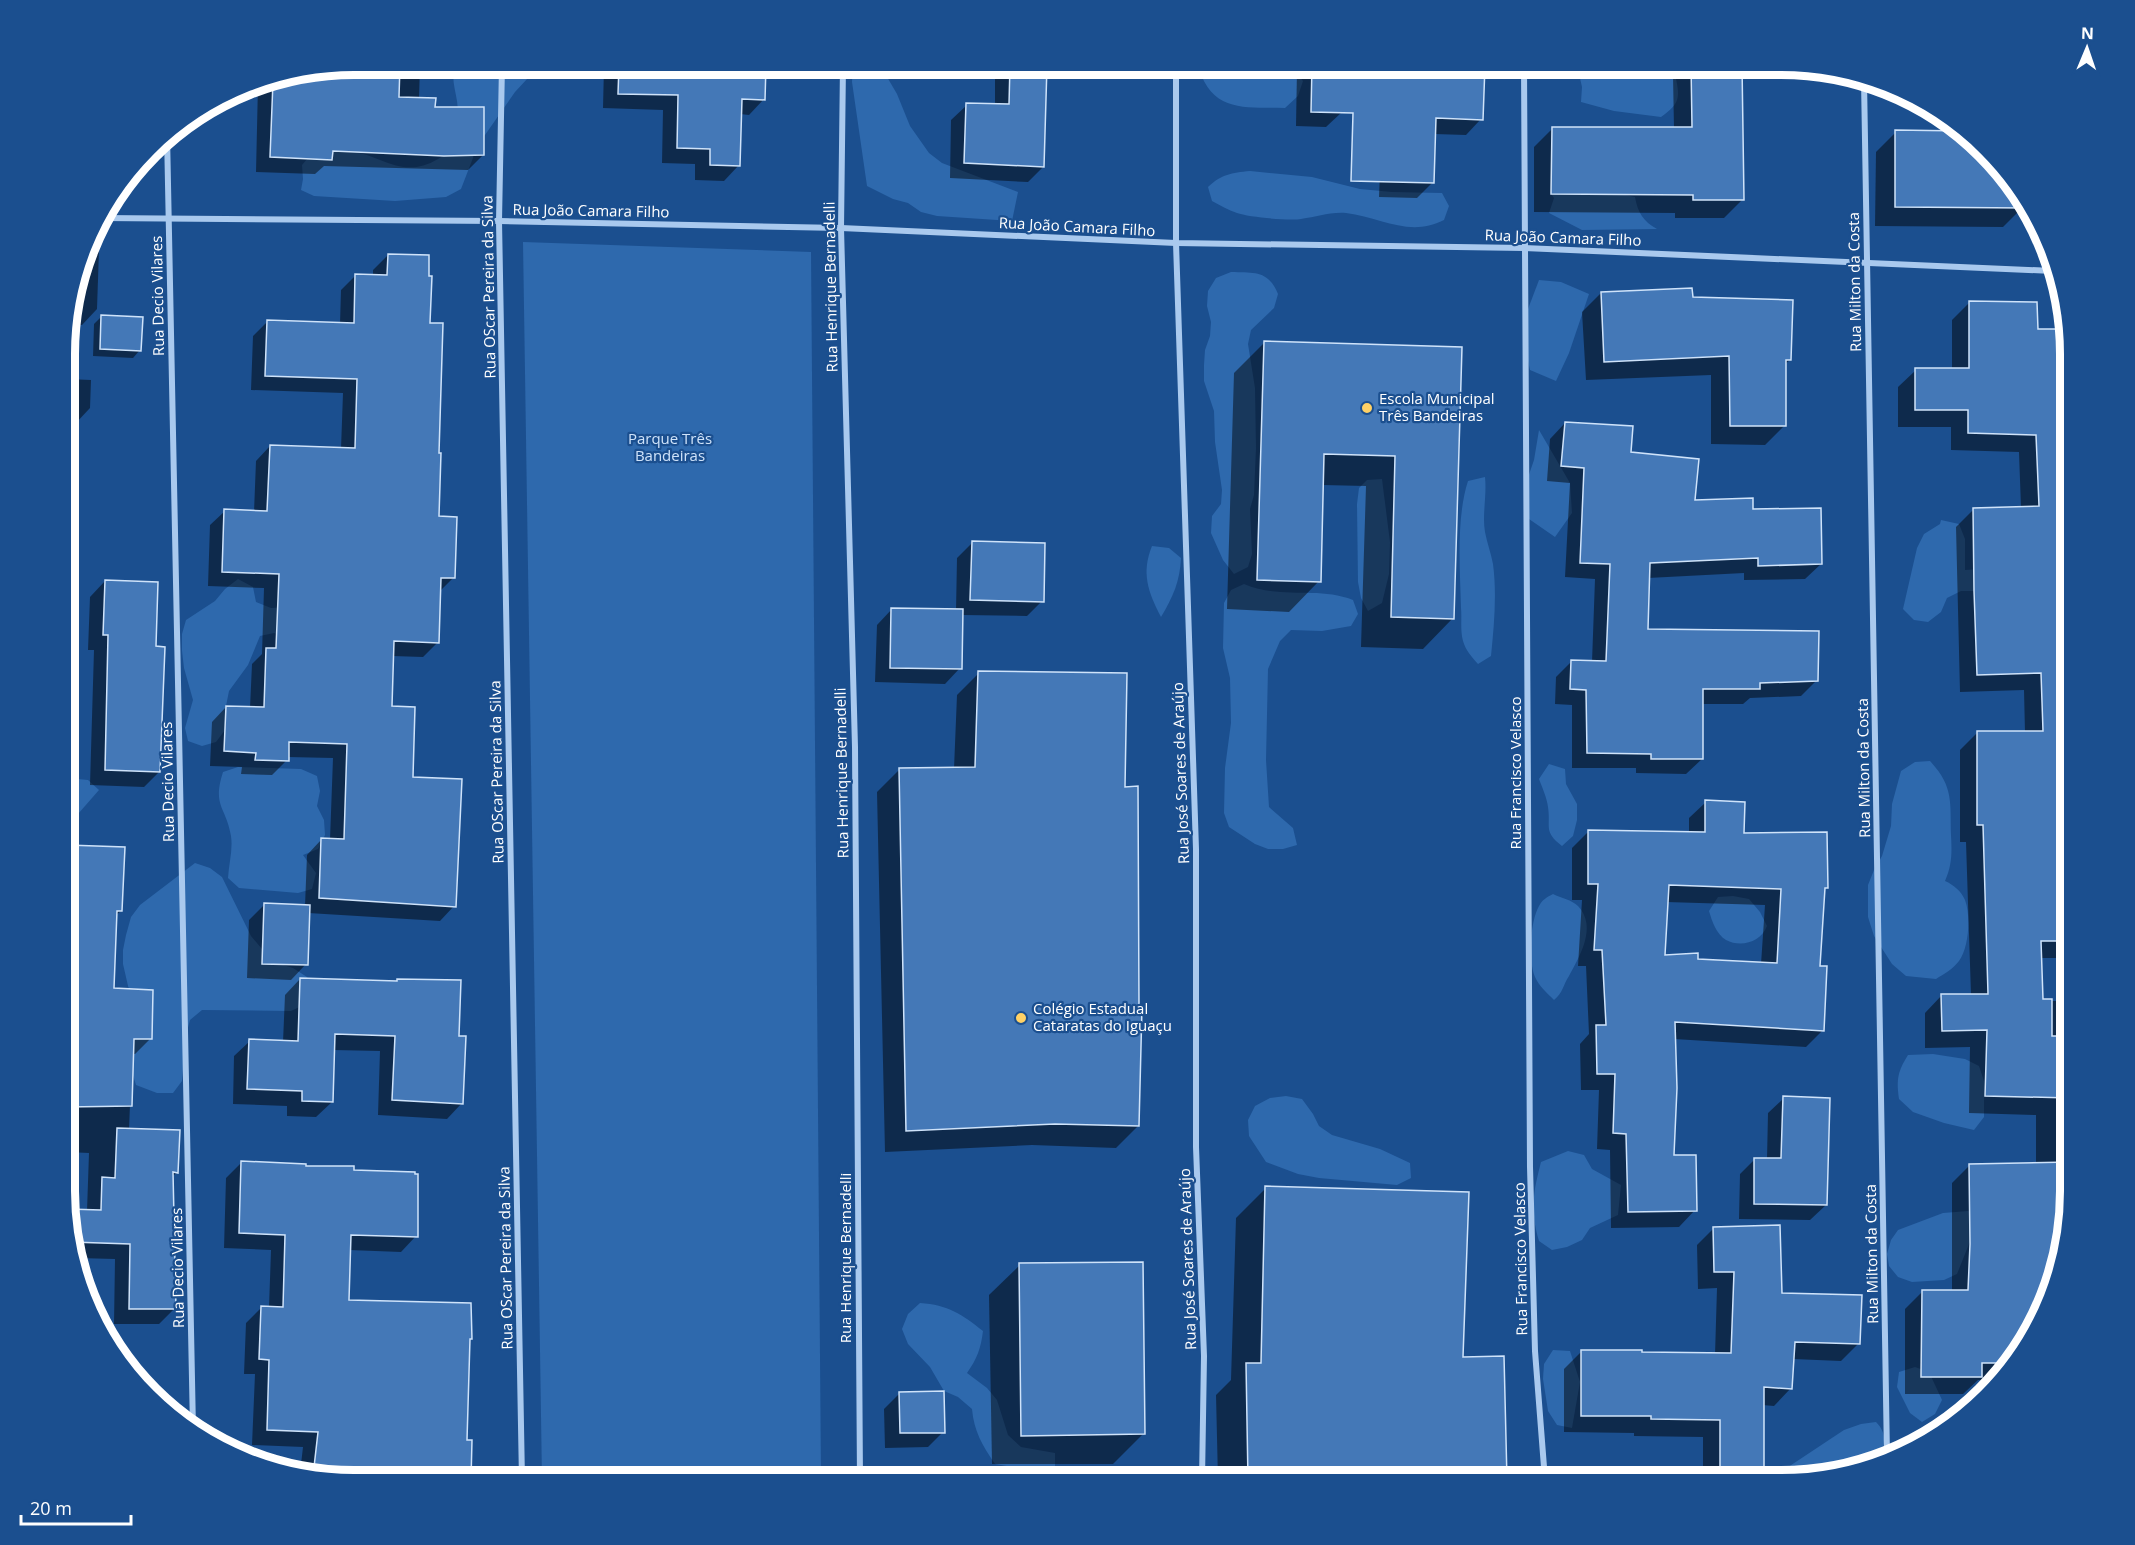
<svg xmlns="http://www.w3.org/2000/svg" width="2135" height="1545" viewBox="0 0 2135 1545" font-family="'Open Sans',sans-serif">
	<rect width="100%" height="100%" fill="#1b4f8f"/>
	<g fill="#2e69ad">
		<path d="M 455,65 L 540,65 L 515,92 L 478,145 L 461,189 L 446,197 L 395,201 L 314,196 L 301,190 L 303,179 L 302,165 L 313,152 C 323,151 335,149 345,150 C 380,153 401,181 438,159 C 444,155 452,149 454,143 C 456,130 459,114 457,101 C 455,88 451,78 455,65 Z"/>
		<polygon points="853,65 880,65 897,94 910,126 929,153 942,163 1018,192 1012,221 937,216 921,212 908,203 893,199 867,186 852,82"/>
		<path d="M 1209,65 L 1282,65 L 1295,71 L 1303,81 L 1298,96 L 1285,108 C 1246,107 1213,113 1199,69 Z"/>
		<path d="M 1577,65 L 1612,65 L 1629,69 L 1661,65 L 1675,74 C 1680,97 1681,103 1661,117 L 1614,111 L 1581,102 L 1582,87 Z"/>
		<path d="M 1250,171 L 1312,177 L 1360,189 L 1392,192 L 1442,193 L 1449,206 L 1444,220 C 1409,238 1381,217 1346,213 C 1328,212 1317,217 1301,219 C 1289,221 1248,217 1237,213 C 1228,210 1220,205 1212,201 L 1208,187 C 1222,174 1231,173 1250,171 Z"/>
		<path d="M 1569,192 L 1621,194 L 1635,197 C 1638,213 1643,221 1657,229 L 1582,230 L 1549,213 L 1554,198 L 1551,194 Z"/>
		<polygon points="523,242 811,252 821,1480 542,1480"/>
		<path d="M 1231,272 C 1255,273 1268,270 1278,294 L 1274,308 L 1251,330 L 1248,344 L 1255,388 L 1256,448 L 1254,495 L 1250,509 L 1252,554 L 1248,567 L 1234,574 L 1223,560 L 1211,533 L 1212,516 L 1221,504 L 1222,490 L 1215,442 L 1214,411 L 1204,381 L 1204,365 L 1205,350 L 1210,336 L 1211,322 L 1207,306 L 1208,291 L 1216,278 Z"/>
		<polygon points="1539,280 1561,282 1589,294 1569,353 1556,381 1530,370 1523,338 1528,309"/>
		<polygon points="1539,430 1570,483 1572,513 1555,537 1529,519 1524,489 1534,460"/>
		<path d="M 1485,477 C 1487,495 1482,515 1485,532 C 1487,543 1491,553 1493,564 C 1497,594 1494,626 1491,656 L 1478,664 C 1471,656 1466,651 1463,641 C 1460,630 1462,619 1461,608 C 1460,569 1456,518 1468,481 Z"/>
		<polygon points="1382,479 1390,542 1389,574 1382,603 1368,611 1361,598 1358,582 1357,504 1359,488 1367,480"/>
		<polygon points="1941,520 1959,524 1965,539 1965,570 1980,569 1989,591 1961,591 1947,598 1941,612 1928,622 1914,620 1903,609 1917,548 1924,534 1940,524"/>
		<path d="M 1152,546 L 1169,548 L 1181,558 C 1180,581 1173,597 1161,617 C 1148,592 1141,573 1152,546 Z"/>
		<polygon points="238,579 253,587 256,602 271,608 288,607 289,638 274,633 260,636 248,665 229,691 226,706 227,715 225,730 216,742 202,746 188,741 185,728 193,700 184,668 182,651 182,634 186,620 215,601 225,589"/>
		<path d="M 1244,584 C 1281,600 1317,586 1353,600 L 1358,614 L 1351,626 L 1322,631 L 1291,630 L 1280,641 L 1268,669 L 1266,760 L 1269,807 L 1293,828 L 1297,845 L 1283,849 L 1268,849 L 1255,844 L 1229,827 L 1224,813 L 1225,768 L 1231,723 L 1230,678 L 1223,648 L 1224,603 L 1231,590 Z"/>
		<path d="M 1930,761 C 1954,787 1950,802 1951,835 C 1952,853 1952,865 1945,881 C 1954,885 1961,891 1965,900 C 1971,916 1969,947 1959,961 C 1953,969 1944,974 1936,979 L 1906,976 L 1892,964 L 1874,936 L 1868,917 L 1868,885 L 1874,870 L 1882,856 L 1891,826 L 1892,804 L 1901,771 L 1915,762 Z"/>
		<path d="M 1549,764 L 1565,769 L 1566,784 L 1577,804 L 1577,820 L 1573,836 L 1562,846 C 1543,831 1551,828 1548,807 C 1547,798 1542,787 1539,779 Z"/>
		<path d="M 238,767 L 301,769 L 317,776 L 320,791 L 317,806 L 324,820 L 325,835 L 318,849 L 303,855 L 316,873 L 312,889 L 298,893 L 239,888 L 228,878 C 229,863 233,850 231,836 C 226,806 212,807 223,772 Z"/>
		<polygon points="67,778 88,780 99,790 78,814 67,820"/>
		<polygon points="195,863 210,868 222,877 251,936 273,962 293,968 307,977 315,990 308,1003 291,1011 202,1010 190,1020 186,1035 182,1081 173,1093 157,1093 136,1085 132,1072 131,999 123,964 123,950 126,935 131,917 140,905"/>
		<path d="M 1553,894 C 1561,898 1572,900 1578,906 C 1598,927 1579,957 1569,976 C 1563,985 1563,993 1554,1000 C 1547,993 1539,986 1535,977 C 1528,960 1530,922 1539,906 C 1542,900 1547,897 1553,894 Z"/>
		<path d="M 1733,896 L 1749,899 L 1760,912 L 1767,926 C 1761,942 1741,948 1726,940 C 1716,934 1712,921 1709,911 L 1718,897 Z"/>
		<path d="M 1933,1054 L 1965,1059 L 1979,1066 L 1984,1081 L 1984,1117 L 1974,1130 L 1944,1123 L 1913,1112 L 1899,1099 C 1896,1079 1898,1071 1908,1055 Z"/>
		<polygon points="1286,1096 1302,1099 1313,1114 1319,1126 1332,1135 1380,1149 1410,1163 1411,1178 1397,1185 1319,1178 1298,1174 1266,1162 1249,1136 1248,1120 1255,1106 1270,1098"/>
		<path d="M 1568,1151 L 1584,1155 L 1592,1169 L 1621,1185 L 1618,1215 L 1590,1228 L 1582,1240 L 1567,1247 L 1552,1250 L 1539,1241 C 1530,1210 1533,1193 1541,1162 Z"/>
		<polygon points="1968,1211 1983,1218 1978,1232 1969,1244 1957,1274 1944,1280 1912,1282 1898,1277 1889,1266 1887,1254 1891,1240 1898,1230 1943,1213"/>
		<path d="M 920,1303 C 948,1305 962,1314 983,1331 C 981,1348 977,1359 967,1373 L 987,1388 L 997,1400 L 1008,1435 L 1021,1447 L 1055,1453 L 1055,1469 L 1040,1472 L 995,1464 C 982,1445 974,1431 972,1409 L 958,1397 L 944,1391 L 930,1367 L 908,1344 L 902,1329 L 908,1314 Z"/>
		<polygon points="1553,1350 1570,1351 1580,1382 1572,1428 1557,1425 1548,1411 1543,1379 1544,1364"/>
		<polygon points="1915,1367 1929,1372 1942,1400 1935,1414 1922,1422 1910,1413 1897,1387 1899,1372"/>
		<path d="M 1876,1422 C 1887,1433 1885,1443 1880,1457 L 1781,1480 L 1725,1480 L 1761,1480 L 1776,1475 L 1844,1430 L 1861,1424 Z"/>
	</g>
	<g fill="#0007" fill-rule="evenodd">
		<polygon points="354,64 420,65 419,99 434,108 483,155 468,170 324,166 315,174 256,172 258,84"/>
		<polygon points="595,65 765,65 764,99 749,115 740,114 739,165 724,181 695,180 695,164 662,163 663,110 603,108 604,66"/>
		<polygon points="995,65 1046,65 1043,167 1028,182 950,178 951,120 967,105 995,105"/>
		<polygon points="1301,65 1342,65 1342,112 1326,127 1296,126 1297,69"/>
		<polygon points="1384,65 1483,65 1481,119 1466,135 1434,134 1433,182 1417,198 1379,197"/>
		<polygon points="1591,65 1741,65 1743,199 1724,218 1675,218 1675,213 1534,212 1534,147 1552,129 1674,129 1673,75 1591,71"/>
		<polygon points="1896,132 2023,207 2003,227 1875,226 1876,152"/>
		<polygon points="160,140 160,143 148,155"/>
		<polygon points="87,249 99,250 97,309 82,325 67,324 67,317"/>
		<polygon points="388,255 428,324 438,517 454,577 439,592 438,642 423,657 392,656 391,708 411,778 454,906 440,921 308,913 306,964 291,980 247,978 249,920 264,905 305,906 307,855 321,840 330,840 333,758 287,757 287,760 272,775 241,774 242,767 210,766 212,722 226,707 250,708 252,664 262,654 264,588 208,586 210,525 225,511 254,512 256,461 270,446 341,449 343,393 251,390 253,336 268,321 340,324 341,290 356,275 373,276 373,270"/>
		<polygon points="1601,293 1691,298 1790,360 1784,365 1785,425 1765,445 1711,444 1711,375 1586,380 1582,312"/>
		<polygon points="1970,302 2036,331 2069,331 2070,335 2070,958 2040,958 2041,1001 2070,1001 2070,1210 2049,1301 2010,1368 1996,1380 1978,1380 1963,1394 1905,1394 1905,1309 1922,1292 1952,1292 1952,1183 1970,1165 2036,1164 2036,1115 1969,1113 1970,1047 1925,1048 1925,1013 1942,995 1971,995 1966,842 1960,842 1960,750 1977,733 2025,733 2024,690 1960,692 1956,527 1973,510 2021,508 2019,452 1951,450 1951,427 1898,427 1898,387 1916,370 1952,370 1952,320"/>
		<polygon points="101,317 140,350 133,358 93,356 94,324"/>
		<polygon points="1264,343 1461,349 1453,618 1423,649 1361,647 1366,486 1322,485 1319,581 1289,612 1227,609 1234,373"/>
		<polygon points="67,379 91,380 90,408 75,424 70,423 69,443 67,445"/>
		<polygon points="1565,423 1629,453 1693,501 1751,511 1821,564 1805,579 1744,580 1744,573 1648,578 1646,631 1817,680 1801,696 1750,698 1743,704 1702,704 1702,759 1686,774 1636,773 1636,768 1572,768 1572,705 1555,704 1556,677 1572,661 1592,662 1595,579 1565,577 1570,483 1547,481 1550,439"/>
		<polygon points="972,543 1042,601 1027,616 962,615 960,668 945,684 875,682 877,625 892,609 956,611 957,558"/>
		<polygon points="105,581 154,648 159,772 144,787 90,785 94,650 88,650 90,597"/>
		<polygon points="979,673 1138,1126 1116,1148 1032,1145 885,1152 877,792 899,770 954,769 957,695"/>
		<path d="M 1706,802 L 1743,834 L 1826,887 L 1823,891 L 1819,967 L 1823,1030 L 1806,1047 L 1674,1039 L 1673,1157 L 1695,1210 L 1679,1227 L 1611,1228 L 1610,1150 L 1597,1149 L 1599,1090 L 1581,1090 L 1580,1044 L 1589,1034 L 1586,966 L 1578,966 L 1582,900 L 1572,900 L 1572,848 L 1588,832 L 1689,833 L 1689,818 ZM 1666,902 L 1765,905 L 1761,964 L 1664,956 Z"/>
		<polygon points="67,847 123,849 121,911 115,916 113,990 150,1039 135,1054 132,1054 129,1130 177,1172 172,1177 174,1309 159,1324 114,1324 115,1259 77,1258 67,1228 67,1210 87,1211 89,1153 67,1152"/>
		<polygon points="300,979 395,982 398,980 458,1038 462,1103 447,1119 378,1115 380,1051 333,1050 332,1102 316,1117 287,1116 287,1106 233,1104 234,1056 250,1041 283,1042 285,995"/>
		<polygon points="1784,1098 1826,1205 1810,1220 1739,1219 1740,1174 1755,1159 1767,1159 1768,1113"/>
		<polygon points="241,1163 352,1172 416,1236 401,1252 349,1250 347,1302 469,1340 465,1441 335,1480 300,1473 303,1447 252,1445 255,1374 244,1374 246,1323 262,1307 269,1308 271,1250 224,1248 226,1178"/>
		<polygon points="1266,1188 1462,1358 1502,1357 1505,1480 1218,1480 1216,1395 1231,1380 1236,1218"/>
		<polygon points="1714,1228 1781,1294 1859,1343 1841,1361 1793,1359 1791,1388 1774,1406 1762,1405 1763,1466 1748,1480 1703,1480 1703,1437 1634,1436 1634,1433 1564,1432 1564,1369 1581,1352 1715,1355 1717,1288 1698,1289 1697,1245"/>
		<polygon points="1020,1265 1144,1433 1113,1464 992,1464 989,1295"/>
		<polygon points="900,1393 943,1432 928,1447 885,1448 884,1409"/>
	</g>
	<g fill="#4478b7" stroke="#cfe3fa" stroke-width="1.5" fill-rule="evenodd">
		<polygon points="354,64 400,65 399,97 436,98 435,107 484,107 484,155 444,156 333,151 332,160 270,157 273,81"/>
		<polygon points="619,65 766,65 765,100 742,99 740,166 710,165 710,149 677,148 678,95 618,94"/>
		<polygon points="1010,65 1047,65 1044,167 964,163 966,103 1009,104"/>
		<polygon points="1312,65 1485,65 1483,120 1436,118 1434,183 1351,181 1353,113 1311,112"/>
		<polygon points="1691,65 1742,65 1744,200 1693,200 1693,195 1551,194 1552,127 1692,127"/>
		<polygon points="1895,130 1963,131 2026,208 1895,207"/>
		<polygon points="388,254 429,255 429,276 432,276 430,323 443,323 439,453 441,453 439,516 457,517 455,578 441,578 439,643 394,641 392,706 415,707 413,777 462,779 456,907 319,898 321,838 344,839 347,744 289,742 289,761 255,760 256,753 224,751 226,706 264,707 266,648 276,648 279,574 222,572 224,509 267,511 270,445 355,448 357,379 265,376 267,320 354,323 355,274 387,275"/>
		<polygon points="1692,288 1693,297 1793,300 1791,360 1786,360 1786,426 1730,426 1729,356 1604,362 1601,292"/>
		<polygon points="1969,301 2037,302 2038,329 2068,329 2070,335 2070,941 2041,941 2043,999 2052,999 2052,1036 2070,1036 2070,1098 1985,1096 1987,1030 1942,1031 1941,994 1988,994 1983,825 1977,825 1977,731 2043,731 2041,673 1977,675 1974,591 1973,508 2039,506 2036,435 1968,433 1968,410 1915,410 1915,368 1969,368"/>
		<polygon points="101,315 143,317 141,351 100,349"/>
		<polygon points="1264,341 1462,347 1454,619 1391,617 1395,456 1324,454 1321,582 1257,580"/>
		<polygon points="1565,422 1633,426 1631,452 1699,459 1695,500 1753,498 1753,509 1821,508 1822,564 1758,566 1758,558 1650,563 1648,629 1819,631 1818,681 1760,683 1760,689 1703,689 1703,759 1651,759 1651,754 1587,753 1586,690 1570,689 1571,660 1606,661 1610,564 1580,563 1584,468 1561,466"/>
		<polygon points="972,541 1045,543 1044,602 970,600"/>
		<polygon points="105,580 158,582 156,646 165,647 160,772 105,770 108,635 103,635"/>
		<polygon points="891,608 963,609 962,669 890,668"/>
		<polygon points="978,671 1127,673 1125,787 1138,786 1139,1007 1142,1007 1139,1126 1055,1124 906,1131 899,768 975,767"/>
		<path d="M 1705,800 L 1745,802 L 1744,833 L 1827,832 L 1828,888 L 1825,888 L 1820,966 L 1827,966 L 1824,1031 L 1675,1022 L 1677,1088 L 1674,1155 L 1696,1155 L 1697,1211 L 1628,1212 L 1626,1134 L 1613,1133 L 1615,1074 L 1597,1074 L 1596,1025 L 1606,1025 L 1602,950 L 1594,950 L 1598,884 L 1588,884 L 1588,830 L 1705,832 ZM 1669,885 L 1781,889 L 1777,963 L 1698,959 L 1698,953 L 1665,955 Z"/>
		<polygon points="67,845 125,847 122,911 117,911 114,988 153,990 152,1039 134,1039 132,1106 67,1107 67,1042 72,1042 74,974 67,974"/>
		<polygon points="264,903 310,905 308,965 262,964"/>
		<polygon points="300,978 397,981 397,979 461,980 459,1036 466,1036 463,1104 392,1100 395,1036 335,1034 333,1102 302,1101 302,1091 247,1089 249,1039 298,1041"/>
		<polygon points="1783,1096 1830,1098 1827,1205 1754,1204 1754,1158 1781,1158"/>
		<polygon points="117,1128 180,1130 178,1173 173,1172 176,1309 129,1309 130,1244 71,1242 68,1231 68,1209 101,1210 102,1177 115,1178"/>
		<polygon points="241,1161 306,1164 306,1166 354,1166 354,1170 415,1172 415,1174 418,1174 418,1237 351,1235 349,1300 471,1303 472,1339 470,1339 467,1440 472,1440 471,1480 335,1480 313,1476 318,1432 267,1430 269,1360 259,1359 261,1306 283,1307 285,1235 239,1233"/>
		<polygon points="2070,1162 2070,1210 2049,1301 2013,1363 1982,1363 1982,1377 1921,1377 1922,1290 1968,1290 1970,1244 1969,1164"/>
		<polygon points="1265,1186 1469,1192 1463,1357 1504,1356 1507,1480 1248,1480 1246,1363 1261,1363"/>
		<polygon points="1780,1225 1782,1293 1862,1295 1860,1344 1795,1342 1792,1389 1764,1387 1764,1467 1720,1467 1720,1420 1651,1419 1651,1416 1581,1416 1581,1350 1642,1350 1642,1352 1731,1353 1734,1272 1714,1272 1713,1227"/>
		<polygon points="1143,1262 1145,1434 1021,1436 1019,1263"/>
		<polygon points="944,1391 945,1433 900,1433 899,1392"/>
	</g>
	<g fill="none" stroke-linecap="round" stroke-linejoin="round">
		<g stroke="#a9c9ee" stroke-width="6">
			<polyline points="502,65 499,221 522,1480"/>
			<polyline points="843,65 841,228 855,747 860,1480"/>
			<polyline points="1176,65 1176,243 1196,849 1196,1147 1204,1356 1202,1480"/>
			<polyline points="1524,65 1530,1167 1535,1351 1545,1480"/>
			<polyline points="1864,80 1887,1456"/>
			<polyline points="167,134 193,1429"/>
			<polyline points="101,218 499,221 841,228 1176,243 1524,248 2053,271"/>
		</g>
	</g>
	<g fill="#ffd166" stroke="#1b4f8f" stroke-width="2">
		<circle cx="1367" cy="408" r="6"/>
		<circle cx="1021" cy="1018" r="6"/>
	</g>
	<g text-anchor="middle" stroke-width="4.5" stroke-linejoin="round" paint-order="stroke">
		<g font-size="15" fill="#fff" stroke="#1b4f8f">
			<text transform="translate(591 211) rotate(1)" y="5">Rua João Camara Filho</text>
			<text transform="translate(1077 227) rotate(3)" y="5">Rua João Camara Filho</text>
			<text transform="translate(1563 238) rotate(2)" y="5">Rua João Camara Filho</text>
			<text transform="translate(1855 282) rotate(-91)" y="5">Rua Milton da Costa</text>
			<text transform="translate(489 287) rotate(-91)" y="5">Rua OScar Pereira da Silva</text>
			<text transform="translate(831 287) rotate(-91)" y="5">Rua Henrique Bernadelli</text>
			<text transform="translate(158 296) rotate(-91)" y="5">Rua Decio Vilares</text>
			<text transform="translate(1864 768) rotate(-91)" y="5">Rua Milton da Costa</text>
			<text transform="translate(497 772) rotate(-91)" y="5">Rua OScar Pereira da Silva</text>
			<text transform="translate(842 773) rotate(-91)" y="5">Rua Henrique Bernadelli</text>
			<text transform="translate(1181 773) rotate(-92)" y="5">Rua José Soares de Araújo</text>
			<text transform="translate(1516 773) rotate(-90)" y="5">Rua Francisco Velasco</text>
			<text transform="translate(168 782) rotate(-91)" y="5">Rua Decio Vilares</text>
			<text transform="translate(1872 1254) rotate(-91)" y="5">Rua Milton da Costa</text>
			<text transform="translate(506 1258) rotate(-91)" y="5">Rua OScar Pereira da Silva</text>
			<text transform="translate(846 1258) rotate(-90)" y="5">Rua Henrique Bernadelli</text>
			<text transform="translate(1188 1259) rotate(-92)" y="5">Rua José Soares de Araújo</text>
			<text transform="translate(1521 1259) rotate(-91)" y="5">Rua Francisco Velasco</text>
			<text transform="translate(178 1268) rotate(-91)" y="5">Rua Decio Vilares</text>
		</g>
		<g font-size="15" fill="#fff" stroke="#1b4f8f" text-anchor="start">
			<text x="1379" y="404">Escola Municipal<tspan x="1379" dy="17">Três Bandeiras</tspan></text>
			<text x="1033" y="1014">Colégio Estadual<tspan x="1033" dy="17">Cataratas do Iguaçu</tspan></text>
		</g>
		<g font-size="15" fill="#cfe3fa" stroke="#1b4f8f">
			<text x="670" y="444">Parque Três<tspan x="670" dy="17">Bandeiras</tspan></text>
		</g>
	</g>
	<path d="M0 0H2135V1545H0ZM354 75H1781A279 279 0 0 1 2060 354V1191A279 279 0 0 1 1781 1470H354A279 279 0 0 1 75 1191V354A279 279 0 0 1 354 75Z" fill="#1b4f8f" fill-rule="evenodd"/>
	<path fill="none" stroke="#fff" stroke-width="8" d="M354 75H1781A279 279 0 0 1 2060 354V1191A279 279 0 0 1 1781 1470H354A279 279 0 0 1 75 1191V354A279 279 0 0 1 354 75Z"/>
	<g transform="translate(2087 48) rotate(2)" stroke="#1b4f8f" stroke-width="4.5" paint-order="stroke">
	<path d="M0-4.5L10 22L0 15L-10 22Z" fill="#ffffff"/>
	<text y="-9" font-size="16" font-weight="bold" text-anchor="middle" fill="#ffffff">N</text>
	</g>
	<path d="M21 1515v9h110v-9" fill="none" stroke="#ffffff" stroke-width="3"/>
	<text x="30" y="1515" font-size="18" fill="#ffffff" stroke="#1b4f8f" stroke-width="4.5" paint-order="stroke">20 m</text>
</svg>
